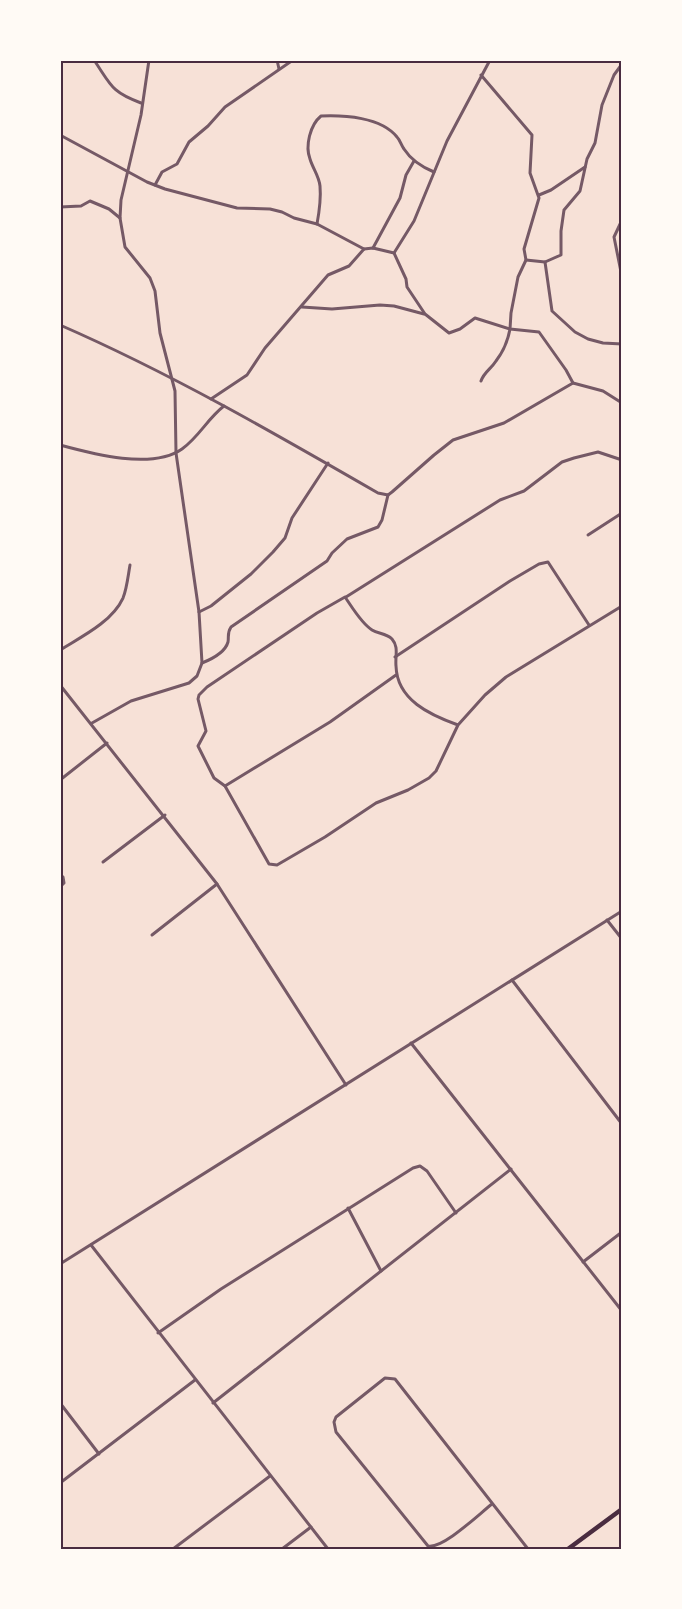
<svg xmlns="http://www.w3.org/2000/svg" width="682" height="1609" viewBox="0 0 682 1609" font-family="Ubuntu,sans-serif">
	<rect width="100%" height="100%" fill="#f7e1d7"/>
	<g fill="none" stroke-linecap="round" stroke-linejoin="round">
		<g stroke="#755966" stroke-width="3">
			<path d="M 94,60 C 111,85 111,92 141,103"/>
			<polyline points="277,60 279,69"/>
			<polyline points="481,75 532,135 530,173 539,198 524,249 526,260 518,277 511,313 510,329 539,332 566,370 573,383"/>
			<polyline points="60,135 147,182 165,189 237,208 270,209 282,212 294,218 317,224 364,249"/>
			<polyline points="155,185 162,172 177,164 189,142 208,126 225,107 293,60"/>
			<polyline points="539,195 551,190 585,167"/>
			<polyline points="60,207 81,206 90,201 109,209 120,218"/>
			<polyline points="622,220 614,237 622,277"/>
			<path d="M 317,224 C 319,213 321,197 320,186 C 319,176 313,169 310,159 C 305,146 310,125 321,116 C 344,115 381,117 397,137 C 400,140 401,145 404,149 C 411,160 422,167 434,172"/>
			<polyline points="373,248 400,198 406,175 414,161"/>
			<polyline points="394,253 414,221 447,141 490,60"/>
			<polyline points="526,260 545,262 561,255 561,231 564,210 580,191 587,159 595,143 602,105 614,75 622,64"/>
			<polyline points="545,262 552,311 575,332 588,339 603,343 622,344"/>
			<polyline points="622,282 622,317"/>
			<polyline points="302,307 332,309 380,305 394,306 424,314"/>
			<path d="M 60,325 C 170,373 274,433 378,493 L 388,495 L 392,492 L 434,455 L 453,440 L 504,423 L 573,383 L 603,391 L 622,403"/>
			<path d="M 211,399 L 247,375 L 265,348 L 328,275 L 349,266 L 364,249 L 373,248 L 394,253 L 406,279 L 407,287 L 425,314 L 449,333 L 460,329 L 475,318 L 510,329 C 508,340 503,352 496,361 C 491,369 484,372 481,381"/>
			<path d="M 60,445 C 93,454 152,470 182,449 C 199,437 208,418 224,406"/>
			<polyline points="588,535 622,513"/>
			<polyline points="346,597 500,500 524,491 562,462 574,458 598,452 622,460"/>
			<polyline points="199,612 211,606 251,574 273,552 285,538 292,518 328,463"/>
			<path d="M 60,650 C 81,637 112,622 123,598 C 127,588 128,576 130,565"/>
			<polyline points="395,657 510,581 539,564 548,562 589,625"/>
			<path d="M 202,663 C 212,659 225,653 228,642 C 229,636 227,633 231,627 L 327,561 L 332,553 L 347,539 L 378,527 L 382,520 L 388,495"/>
			<polyline points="60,685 217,884 346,1085"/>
			<polyline points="92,723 131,701 189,683 197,676 202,663 199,612 176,453 175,391 160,333 155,291 150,278 125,247 120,218 121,200 141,115 149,60"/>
			<path d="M 458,725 C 430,715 397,700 396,666 C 395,656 399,647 392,639 C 386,633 378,634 372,630 C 361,623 352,607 345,597 L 317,613 L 207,687 L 199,695 L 198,699 L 206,731 L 198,746 L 214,778 L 225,786 L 269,864 L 277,865 L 325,837 L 376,803 L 408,790 L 429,778 L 436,771 L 458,725 L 485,695 L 506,677 L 622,606"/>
			<polyline points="60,780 107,743"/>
			<polyline points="225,786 330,722 396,675"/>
			<polyline points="103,862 165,815"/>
			<polyline points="60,875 63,877 64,883 60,887"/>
			<polyline points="607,920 622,939"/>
			<polyline points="152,935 217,884"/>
			<polyline points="512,980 622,1124"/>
			<polyline points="411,1043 622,1311"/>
			<polyline points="348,1208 381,1271"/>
			<polyline points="91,1245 328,1549"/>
			<polyline points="583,1262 622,1232"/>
			<polyline points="60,1264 622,911"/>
			<polyline points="158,1333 221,1289 413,1168 420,1166 427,1171 456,1213"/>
			<polyline points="60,1403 99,1454"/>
			<polyline points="213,1403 511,1169"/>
			<polyline points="60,1483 195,1380"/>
			<path d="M 492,1504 C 479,1514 443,1549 428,1546 L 336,1432 L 334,1422 L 336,1417 L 385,1378 L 395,1379 L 528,1549"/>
			<polyline points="173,1549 270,1476"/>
			<polyline points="282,1549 311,1527"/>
		</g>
		<polyline stroke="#4a2c40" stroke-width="4.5" points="568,1549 622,1509"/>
	</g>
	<rect width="682" height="1609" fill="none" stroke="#fffaf5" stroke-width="123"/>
	<rect x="62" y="62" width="558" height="1486" fill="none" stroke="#4a2c40" stroke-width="2"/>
</svg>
